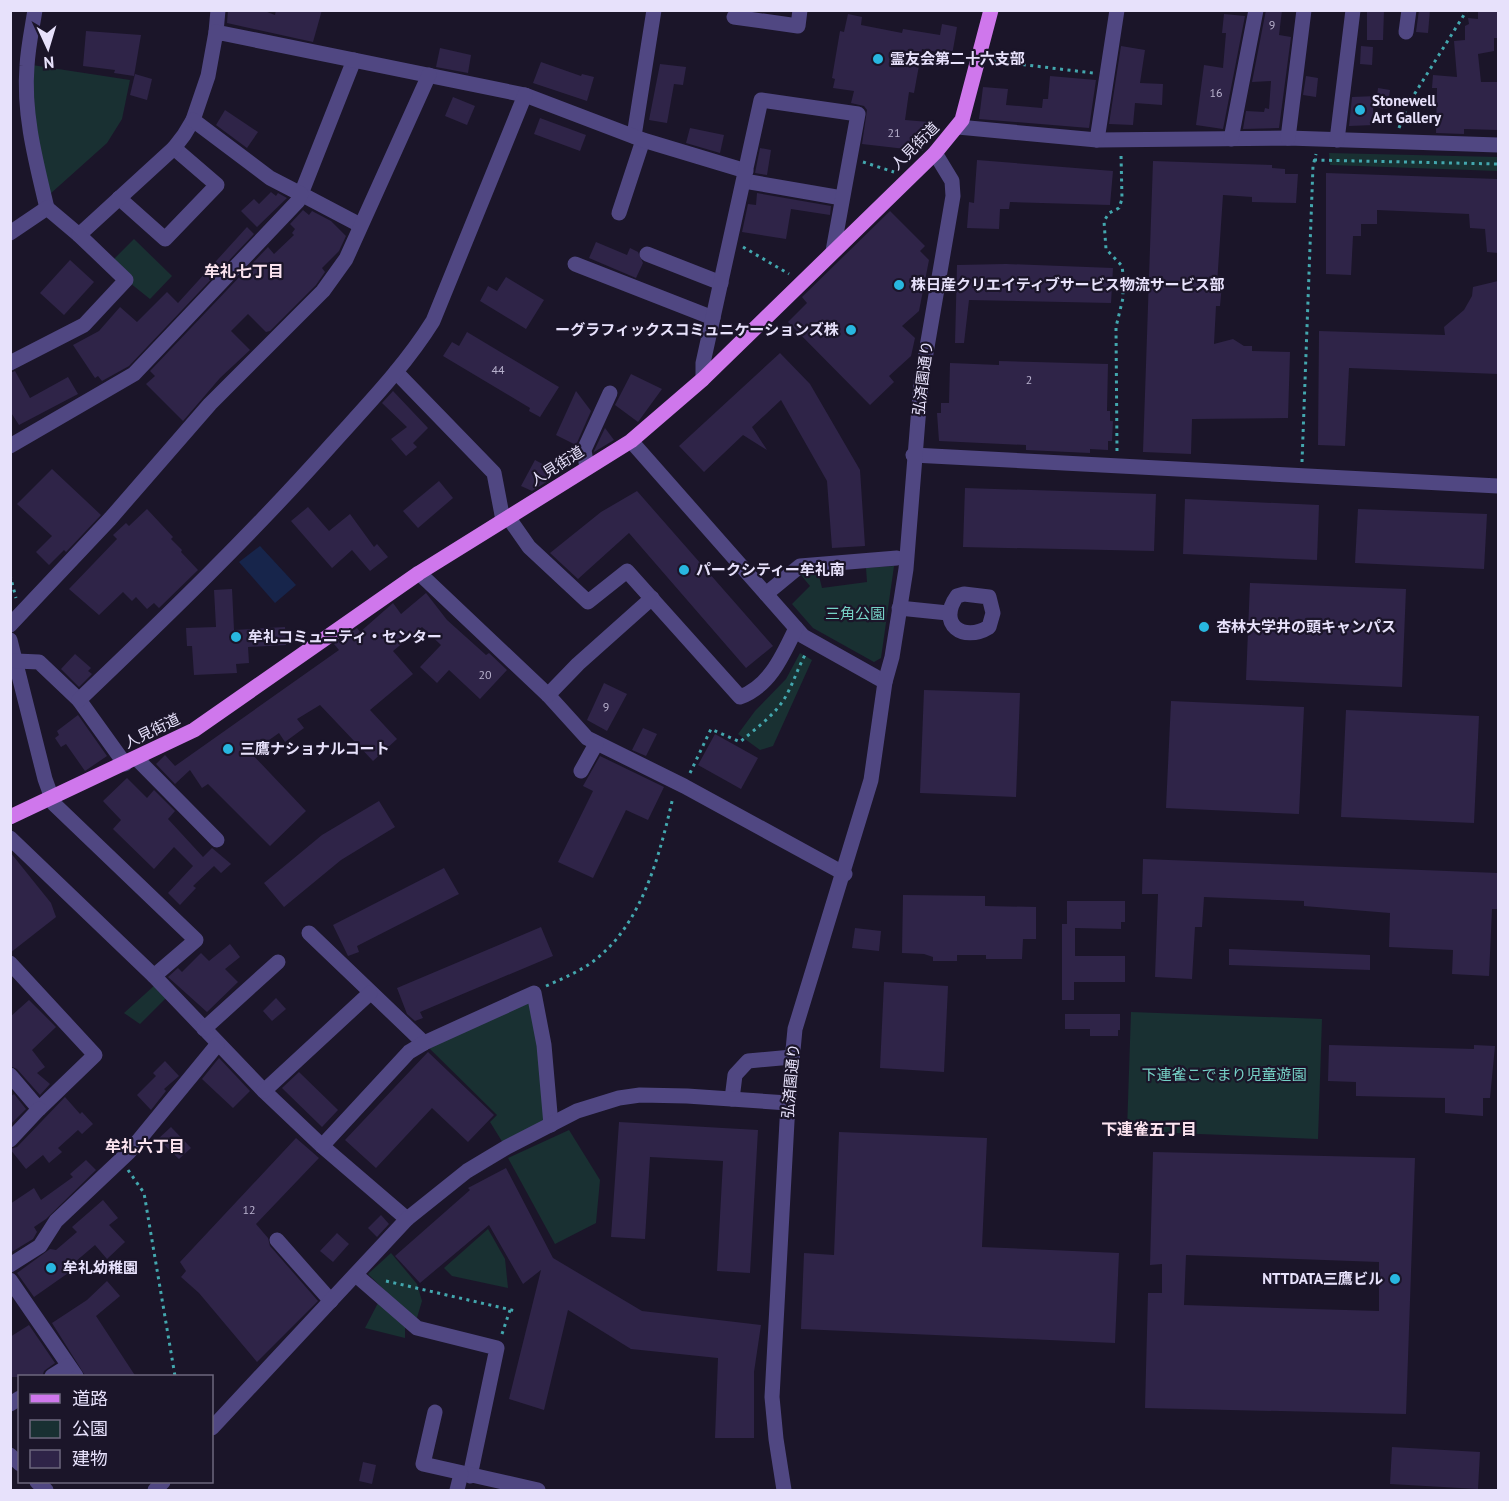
<svg xmlns="http://www.w3.org/2000/svg" width="1509" height="1501" viewBox="0 0 1509 1501" font-family="'PT Sans','Noto Sans JP',sans-serif">
	<rect width="100%" height="100%" fill="#1b1529"/>
	<g fill="#193032">
		<polygon points="32,65 130,80 122,119 107,143 50,194 36,135"/>
		<polygon points="1329,153 1498,157 1498,171 1330,165"/>
		<polygon points="134,239 172,276 150,299 130,283 112,261"/>
		<polygon points="894,566 881,658 874,662 813,628 792,604 810,586 801,575 818,572 822,588 867,582 866,568"/>
		<polygon points="800,653 812,660 773,746 760,750 738,734 755,711 786,679"/>
		<polygon points="155,985 167,997 140,1024 124,1013"/>
		<polygon points="532,998 546,1120 503,1143 490,1122 497,1115 428,1047"/>
		<polygon points="1131,1012 1322,1019 1318,1139 1127,1131"/>
		<polygon points="569,1130 600,1180 596,1223 555,1244 508,1158"/>
		<polygon points="488,1229 505,1259 508,1288 452,1276 444,1268"/>
		<polygon points="391,1253 417,1284 422,1301 416,1321 368,1274"/>
		<polygon points="378,1303 405,1324 405,1338 365,1328"/>
	</g>
	<polygon fill="#17254b" points="260,546 296,585 275,603 239,562"/>
	<g fill="#2f2448" fill-rule="evenodd">
		<polygon points="228,10 262,10 275,15 276,10 322,10 313,42 227,23"/>
		<polygon points="1266,10 1282,10 1279,35 1291,37 1279,128 1243,129 1246,111 1264,112 1265,108 1269,109 1271,81 1252,82"/>
		<polygon points="1367,10 1384,10 1383,40 1367,40"/>
		<polygon points="1419,10 1430,10 1428,33 1416,32"/>
		<polygon points="1478,10 1498,10 1498,38 1494,38 1494,51 1478,54 1481,82 1498,82 1498,130 1464,129 1464,134 1436,133 1437,88 1432,88 1433,75 1457,77 1454,41 1465,40 1465,26 1469,24 1468,18 1478,19"/>
		<polygon points="848,14 862,17 861,25 902,33 903,29 940,35 942,24 957,27 952,55 922,49 914,93 909,92 905,120 929,122 923,151 862,144 867,110 864,106 851,103 854,91 833,88 835,79 832,78 840,31 844,32"/>
		<polygon points="1224,14 1245,16 1223,129 1196,125 1204,65 1223,68 1226,33 1222,33"/>
		<polygon points="86,31 141,35 134,76 114,73 115,70 83,66"/>
		<polygon points="1121,46 1145,50 1140,83 1163,84 1162,105 1135,103 1133,125 1109,124"/>
		<polygon points="1361,46 1373,47 1372,65 1360,64"/>
		<polygon points="440,48 471,55 468,73 436,67"/>
		<polygon points="541,62 581,76 582,74 594,77 587,101 533,83"/>
		<polygon points="660,64 686,67 683,85 674,84 667,123 649,120"/>
		<polygon points="135,74 152,79 147,100 130,95"/>
		<polygon points="1050,76 1096,80 1089,128 979,119 983,87 1008,89 1006,105 1042,108 1043,99 1048,99"/>
		<polygon points="1306,76 1318,78 1316,97 1303,95"/>
		<polygon points="1378,88 1390,90 1387,109 1373,107 1374,125 1349,126 1352,97 1377,96"/>
		<polygon points="453,97 475,106 467,125 445,116"/>
		<polygon points="225,110 258,132 247,148 216,125"/>
		<polygon points="540,118 586,135 580,151 534,134"/>
		<polygon points="690,128 724,135 720,153 686,143"/>
		<polygon points="760,148 771,150 767,175 755,173"/>
		<polygon points="977,160 1113,171 1110,205 1010,202 1009,209 1000,209 999,229 967,228 969,202 974,203"/>
		<polygon points="1153,161 1272,165 1272,168 1285,169 1285,174 1298,174 1296,203 1252,202 1252,197 1223,195 1217,284 1222,284 1220,306 1216,306 1214,344 1233,339 1244,346 1252,346 1252,351 1290,352 1288,418 1192,419 1191,454 1143,452"/>
		<polygon points="1326,173 1498,179 1498,253 1487,252 1485,229 1470,228 1469,214 1377,210 1377,224 1361,224 1361,236 1353,236 1351,275 1326,274"/>
		<polygon points="271,192 276,196 278,193 287,198 257,227 241,211 254,199 259,204"/>
		<polygon points="757,193 831,206 830,215 791,209 786,239 742,232 748,204 756,205"/>
		<polygon points="303,210 309,215 312,211 331,221 346,236 339,251 322,268 325,272 316,285 270,331 266,332 248,314 231,331 250,350 220,378 183,421 146,384 155,376 150,371 268,247 274,254 294,235 292,233 295,229 290,224"/>
		<polygon points="890,211 925,246 920,251 929,260 919,311 902,326 915,338 911,356 889,376 894,382 870,405 788,322 807,303 802,297"/>
		<polygon points="247,227 254,234 129,366 102,381 98,376 95,378 73,345 99,331 120,307 137,322 167,292 178,303"/>
		<polygon points="596,242 627,255 630,248 638,252 643,263 636,278 589,258"/>
		<polygon points="70,260 94,282 64,315 40,293"/>
		<polygon points="1006,264 1113,268 1111,303 969,300 964,343 955,343 957,265"/>
		<polygon points="506,277 544,300 526,329 480,301 488,286 497,291"/>
		<polygon points="1498,281 1498,374 1349,368 1345,446 1318,445 1319,331 1445,335 1444,327 1464,310 1472,296 1473,287"/>
		<polygon points="467,332 559,387 540,417 529,411 530,408 443,356 452,342 459,346"/>
		<polygon points="780,353 810,384 860,470 865,546 832,548 827,481 781,400 752,427 767,450 743,435 704,472 679,446"/>
		<polygon points="999,361 1108,364 1107,411 1110,411 1110,421 1113,421 1112,441 1108,441 1108,450 1090,449 1090,453 1026,450 1026,445 939,441 937,413 941,413 941,403 949,403 950,363 999,365"/>
		<polygon points="15,371 30,398 68,377 78,394 19,425 10,411 10,373"/>
		<polygon points="631,374 662,389 638,422 615,405"/>
		<polygon points="393,391 428,428 413,443 417,447 406,456 391,439 407,427 382,403"/>
		<polygon points="576,391 591,411 576,445 556,435"/>
		<polygon points="605,428 614,440 594,452 594,451"/>
		<polygon points="535,460 554,470 548,481 532,491 521,486"/>
		<polygon points="52,469 101,515 66,552 64,550 49,565 36,552 52,536 17,504"/>
		<polygon points="439,481 453,498 418,528 403,511"/>
		<polygon points="965,488 1156,494 1154,551 963,547"/>
		<polygon points="637,491 773,646 746,668 629,533 578,579 550,553 601,512"/>
		<polygon points="1185,499 1319,505 1317,560 1183,554"/>
		<polygon points="308,507 329,531 350,514 374,547 377,544 388,557 370,571 352,550 332,568 291,521"/>
		<polygon points="147,509 173,537 171,539 182,550 181,552 198,570 159,608 154,603 147,609 136,597 132,601 123,592 99,615 69,589 117,539 113,535 126,523 129,526"/>
		<polygon points="1358,509 1487,514 1484,569 1355,563"/>
		<polygon points="1250,583 1406,589 1402,687 1246,680"/>
		<polygon points="232,589 234,630 285,627 286,645 248,647 249,663 236,664 237,673 194,675 192,646 187,646 186,628 216,627 214,590"/>
		<polygon points="426,593 447,620 486,655 489,653 507,670 480,699 449,670 437,683 420,667 441,645 422,627 393,651 413,674 370,710 397,739 373,761 320,705 297,719 304,728 285,742 279,733 251,753 306,811 270,846 208,784 202,788 190,770 175,784 156,764 165,755 175,766 339,650 334,644 357,628 360,632 393,603 401,614"/>
		<polygon points="75,654 91,668 88,671 92,674 79,687 61,669"/>
		<polygon points="604,683 627,694 607,731 587,720"/>
		<polygon points="924,690 1020,693 1016,797 920,793"/>
		<polygon points="1171,701 1304,707 1299,814 1166,808"/>
		<polygon points="1346,710 1479,716 1474,823 1341,817"/>
		<polygon points="78,715 107,756 85,771 66,744 61,747 55,738 59,735 57,731"/>
		<polygon points="643,728 657,734 646,756 632,750"/>
		<polygon points="715,734 758,758 741,789 698,765"/>
		<polygon points="600,756 664,787 648,820 626,810 593,878 558,862 593,791 583,786"/>
		<polygon points="127,778 147,798 154,790 175,811 168,819 203,857 212,848 231,864 221,873 214,866 193,886 196,888 180,905 168,893 193,866 174,847 154,869 113,829 121,820 103,801"/>
		<polygon points="379,801 395,827 341,860 284,907 264,883 322,835"/>
		<polygon points="10,852 51,903 56,917 10,953"/>
		<polygon points="1143,859 1498,873 1497,909 1492,909 1489,976 1452,974 1453,950 1389,947 1390,913 1304,906 1304,901 1204,897 1202,927 1195,927 1192,979 1155,977 1158,894 1142,894"/>
		<polygon points="444,868 459,894 357,946 359,952 348,956 333,925"/>
		<polygon points="903,895 985,896 985,906 1036,907 1036,939 1023,939 1022,959 986,959 986,955 957,955 957,961 933,961 933,957 924,954 902,953"/>
		<polygon points="1067,901 1125,901 1125,922 1121,922 1121,929 1075,928 1075,956 1125,956 1125,982 1074,982 1074,1000 1062,1000 1062,924 1067,924"/>
		<polygon points="541,927 553,956 420,1012 423,1018 415,1021 407,1014 397,988"/>
		<polygon points="855,928 881,931 879,951 852,948"/>
		<polygon points="230,944 240,957 225,969 238,982 207,1012 168,977 178,968 182,972 201,953 209,961"/>
		<polygon points="1229,949 1370,955 1370,970 1229,965"/>
		<polygon points="884,982 948,986 944,1072 880,1068"/>
		<polygon points="276,998 286,1009 272,1021 263,1011"/>
		<polygon points="29,1000 56,1027 32,1050 45,1067 37,1073 50,1084 40,1095 17,1069 10,1066 10,1017"/>
		<polygon points="1065,1014 1120,1014 1120,1030 1118,1030 1118,1036 1090,1036 1090,1029 1065,1029"/>
		<polygon points="1329,1045 1474,1049 1474,1045 1495,1046 1490,1098 1483,1098 1483,1116 1445,1113 1445,1098 1356,1096 1356,1082 1328,1081"/>
		<polygon points="428,1052 494,1115 468,1142 432,1108 376,1168 345,1140"/>
		<polygon points="219,1058 250,1091 233,1108 202,1079"/>
		<polygon points="165,1061 179,1076 164,1089 166,1091 151,1110 137,1095 156,1076 153,1073"/>
		<polygon points="299,1072 338,1110 322,1127 282,1088"/>
		<polygon points="14,1094 26,1109 10,1125 10,1097"/>
		<polygon points="65,1097 80,1114 82,1112 93,1124 82,1134 78,1130 58,1148 62,1152 49,1163 43,1155 26,1169 10,1149 17,1147"/>
		<polygon points="619,1122 758,1130 750,1273 717,1271 723,1161 650,1157 645,1239 611,1237"/>
		<polygon points="171,1127 191,1148 179,1159 158,1139"/>
		<polygon points="839,1132 987,1138 982,1247 1119,1253 1115,1343 801,1329 804,1253 834,1255"/>
		<polygon points="296,1138 319,1158 256,1224 268,1238 270,1246 318,1301 257,1362 199,1293 181,1277 186,1271 180,1262"/>
		<path d="M 1153,1152 L 1415,1158 L 1406,1414 L 1145,1408 L 1148,1293 L 1162,1293 L 1162,1264 L 1150,1265 ZM 1186,1255 L 1379,1262 L 1379,1311 L 1184,1305 Z"/>
		<polygon points="86,1160 96,1170 46,1219 34,1227 37,1232 33,1239 10,1253 10,1204 34,1188 41,1200 73,1177 70,1174"/>
		<polygon points="506,1168 553,1258 642,1311 761,1325 754,1372 754,1438 715,1438 718,1358 631,1349 568,1310 544,1410 509,1399 541,1270 523,1284 489,1225 420,1283 395,1256 470,1190 468,1188"/>
		<polygon points="103,1200 118,1218 109,1225 125,1242 107,1259 95,1245 68,1268 71,1271 34,1297 17,1273 50,1249 56,1250 77,1232 72,1227"/>
		<polygon points="381,1215 389,1224 377,1237 368,1228"/>
		<polygon points="337,1233 349,1244 333,1262 320,1251"/>
		<polygon points="107,1281 120,1296 96,1316 136,1377 86,1377 52,1323 87,1300"/>
		<polygon points="29,1325 55,1363 44,1371 42,1377 10,1377 10,1337"/>
		<polygon points="1392,1447 1480,1452 1478,1489 1390,1484"/>
		<polygon points="363,1462 376,1465 372,1484 359,1481"/>
	</g>
	<g fill="none" stroke-linecap="round" stroke-linejoin="round">
		<g stroke="#43a7ae" stroke-width="3" stroke-dasharray="3 4.5" stroke-linecap="butt">
			<polyline points="993,61 1093,73"/>
			<polyline points="1399,128 1407,106 1467,10"/>
			<polyline points="1314,160 1498,164"/>
			<polyline points="863,162 894,172"/>
			<polyline points="743,247 789,274"/>
			<polyline points="1117,451 1116,327 1123,298 1123,274 1122,266 1106,249 1104,221 1109,213 1119,208 1122,199 1121,154"/>
			<polyline points="1302,462 1313,166 1316,154"/>
			<polyline points="10,575 16,598"/>
			<path d="M 690,773 L 711,729 L 740,742 C 756,728 777,714 787,694 C 794,681 798,668 805,655"/>
			<path d="M 546,986 C 566,977 586,969 602,954 C 644,917 661,850 673,797"/>
			<polyline points="128,1170 144,1193 175,1376"/>
			<polyline points="386,1281 516,1311"/>
			<polyline points="502,1334 510,1310"/>
		</g>
		<g stroke="#504782" stroke-width="15">
			<path d="M 35,10 C 32,29 28,47 27,66 C 23,114 36,162 47,208"/>
			<polyline points="734,17 798,26 800,10"/>
			<polyline points="216,32 218,10"/>
			<polyline points="1406,32 1409,10"/>
			<polyline points="354,60 301,194 360,225"/>
			<polyline points="958,127 1097,140 1288,138 1498,145"/>
			<polyline points="634,136 654,10"/>
			<polyline points="1288,138 1304,10"/>
			<polyline points="1231,139 1256,10"/>
			<polyline points="1097,140 1117,10"/>
			<polyline points="1337,140 1353,10"/>
			<polyline points="744,181 842,198"/>
			<polyline points="119,198 165,239 217,185 174,148"/>
			<polyline points="619,213 643,140"/>
			<polyline points="10,233 47,208 79,235 174,148 184,135 193,120 208,76 216,32 525,95 643,140 746,171"/>
			<polyline points="647,254 721,283"/>
			<polyline points="575,264 713,318"/>
			<polyline points="10,363 84,325 126,280 79,235"/>
			<polyline points="396,372 494,473 503,520"/>
			<polyline points="703,379 703,363 761,100 858,114 833,251"/>
			<polyline points="631,441 803,636 885,682"/>
			<polyline points="10,446 134,374 298,201 301,194 270,178 193,120"/>
			<polyline points="913,455 1498,486"/>
			<polyline points="587,468 584,450 610,393"/>
			<path d="M 508,517 L 529,547 L 588,602 L 627,571 L 740,697 C 770,686 783,655 796,628"/>
			<polyline points="419,573 548,695 587,738 684,786 845,874"/>
			<polyline points="766,594 800,566 897,558"/>
			<path d="M 964,594 L 989,597 L 993,613 L 989,627 C 963,643 937,624 957,596 Z"/>
			<polyline points="899,608 948,613"/>
			<polyline points="10,625 110,519 210,404 323,291 346,259 429,75"/>
			<polyline points="10,640 45,779 54,804 196,940 154,976"/>
			<polyline points="16,661 39,662 79,700 125,764"/>
			<polyline points="548,695 578,664 652,598"/>
			<path d="M 79,700 C 166,617 252,534 332,444 C 367,405 405,366 433,321 L 525,95"/>
			<polyline points="137,759 217,840"/>
			<polyline points="581,771 596,744"/>
			<polyline points="10,838 154,976 264,1091 322,1146 407,1219"/>
			<polyline points="309,933 424,1043"/>
			<polyline points="10,963 95,1055 39,1109 10,1075"/>
			<polyline points="204,1029 278,962"/>
			<polyline points="264,1091 370,993"/>
			<polyline points="732,1099 735,1075 748,1061 792,1057"/>
			<polyline points="10,1140 39,1109"/>
			<polyline points="322,1146 409,1052 424,1043 534,993 544,1045 551,1125"/>
			<polyline points="277,1240 331,1301"/>
			<polyline points="10,1265 40,1246 56,1221 129,1152 217,1045"/>
			<polyline points="356,1275 417,1328 497,1348 470,1476"/>
			<polyline points="10,1280 76,1376"/>
			<polyline points="52,1376 68,1366"/>
			<polyline points="10,1404 20,1398"/>
			<polyline points="435,1412 423,1464 538,1490"/>
			<polyline points="212,1428 407,1219 467,1171 507,1147 577,1111 619,1098 640,1095 687,1096 788,1103"/>
			<polyline points="10,1455 20,1464"/>
			<polyline points="37,1482 46,1490"/>
			<polyline points="155,1490 163,1482"/>
			<polyline points="457,1490 461,1474"/>
			<polyline points="784,1490 776,1439 772,1397 788,1103 795,1029 871,780 885,682 892,657 906,569 921,382 953,196 952,181 935,153"/>
		</g>
		<polyline stroke="#cf77ec" stroke-width="15" points="10,817 194,730 419,573 631,441 703,379 935,153 962,120 991,10"/>
	</g>
	<g fill="#28b7e0" stroke="#1b1529" stroke-width="2">
		<circle cx="878" cy="59" r="6"/>
		<circle cx="1360" cy="110" r="6"/>
		<circle cx="899" cy="285" r="6"/>
		<circle cx="851" cy="330" r="6"/>
		<circle cx="684" cy="570" r="6"/>
		<circle cx="1204" cy="627" r="6"/>
		<circle cx="236" cy="637" r="6"/>
		<circle cx="228" cy="749" r="6"/>
		<circle cx="51" cy="1268" r="6"/>
		<circle cx="1395" cy="1279" r="6"/>
	</g>
	<g text-anchor="middle" stroke-width="4.5" stroke-linejoin="round" paint-order="stroke">
		<g font-size="12" fill="#b9b2ce">
			<text x="1272" y="29">9</text>
			<text x="1216" y="97">16</text>
			<text x="894" y="137">21</text>
			<text x="498" y="374">44</text>
			<text x="1029" y="384">2</text>
			<text x="485" y="679">20</text>
			<text x="606" y="711">9</text>
			<text x="249" y="1214">12</text>
		</g>
		<g font-size="15" font-weight="bold" fill="#e7e1fb" stroke="#1b1529" text-anchor="start">
			<text x="890" y="64">霊友会第二十六支部</text>
			<text x="1372" y="106">Stonewell<tspan x="1372" dy="17">Art Gallery</tspan></text>
			<text x="911" y="290">株日産クリエイティブサービス物流サービス部</text>
			<text x="839" y="335" text-anchor="end">ーグラフィックスコミュニケーションズ株</text>
			<text x="696" y="575">パークシティー牟礼南</text>
			<text x="1216" y="632">杏林大学井の頭キャンパス</text>
			<text x="248" y="642">牟礼コミュニティ・センター</text>
			<text x="240" y="754">三鷹ナショナルコート</text>
			<text x="63" y="1273">牟礼幼稚園</text>
			<text x="1383" y="1284" text-anchor="end">NTTDATA三鷹ビル</text>
		</g>
		<g font-size="15" fill="#e7e1fb" stroke="#1b1529">
			<text transform="translate(915 146) rotate(-45)" y="5">人見街道</text>
			<text transform="translate(923 378) rotate(-83)" y="5">弘済園通り</text>
			<text transform="translate(557 466) rotate(-32)" y="5">人見街道</text>
			<text transform="translate(152 731) rotate(-26)" y="5">人見街道</text>
			<text transform="translate(791 1081) rotate(-85)" y="5">弘済園通り</text>
		</g>
		<g font-size="15" fill="#76d2c7" stroke="#1b1529">
			<text x="855" y="619">三角公園</text>
			<text x="1224" y="1080">下連雀こでまり児童遊園</text>
		</g>
		<g font-size="16" font-weight="bold" fill="#fbe3ef" stroke="#1b1529">
			<text x="244" y="277">牟礼七丁目</text>
			<text x="1149" y="1135">下連雀五丁目</text>
			<text x="145" y="1152">牟礼六丁目</text>
		</g>
	</g>
	<rect width="1509" height="1501" fill="none" stroke="#e7e1fb" stroke-width="24"/>
	<rect x="18" y="1375" width="195" height="108" fill="#1b1529" stroke="#6d677d" stroke-width="1.5"/>
	<rect x="30" y="1394" width="30" height="9" fill="#cf77ec" stroke="#6d677d" stroke-width="1.5"/>
	<text x="72" y="1405" font-size="18" fill="#e7e1fb">道路</text>
	<rect x="30" y="1420" width="30" height="18" fill="#193032" stroke="#6d677d" stroke-width="1.5"/>
	<text x="72" y="1435" font-size="18" fill="#e7e1fb">公園</text>
	<rect x="30" y="1450" width="30" height="18" fill="#2f2448" stroke="#6d677d" stroke-width="1.5"/>
	<text x="72" y="1465" font-size="18" fill="#e7e1fb">建物</text>
	<g transform="translate(48 48) rotate(176)" stroke="#1b1529" stroke-width="4.5" paint-order="stroke">
	<path d="M0-4.5L10 22L0 15L-10 22Z" fill="#e7e1fb"/>
	<text y="-9" font-size="16" font-weight="bold" text-anchor="middle" fill="#e7e1fb">N</text>
	</g>
</svg>
